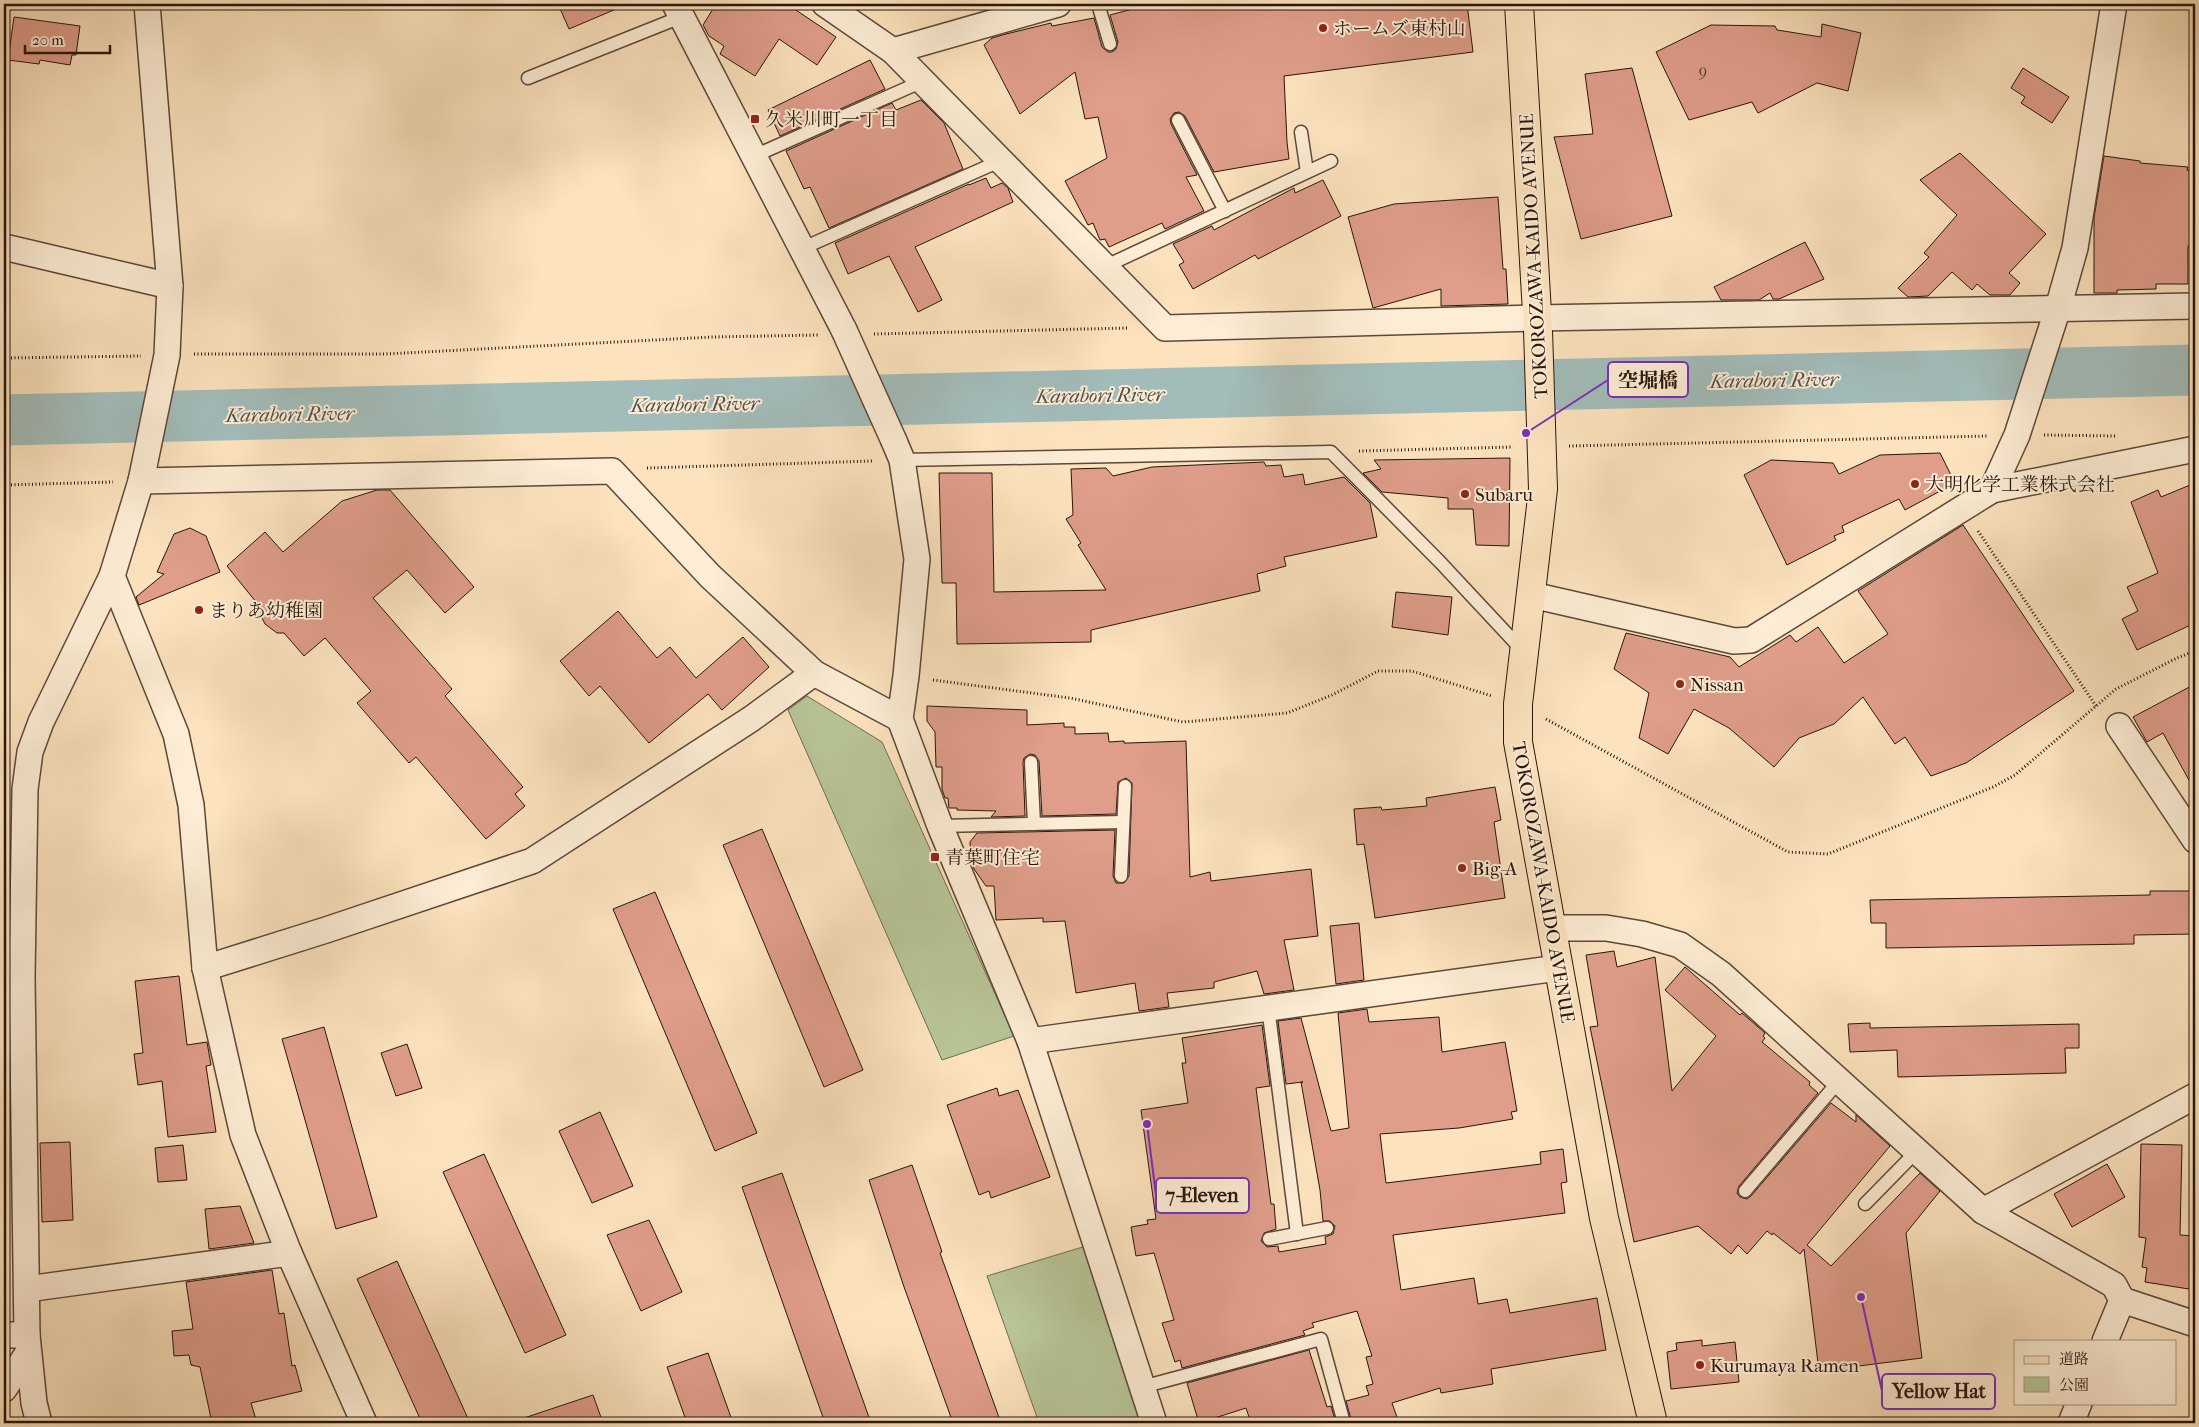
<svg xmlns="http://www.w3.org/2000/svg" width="2199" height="1427" viewBox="0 0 2199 1427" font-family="'IM FELL French Canon','Noto Serif JP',serif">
	<rect width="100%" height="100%" fill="#fce3be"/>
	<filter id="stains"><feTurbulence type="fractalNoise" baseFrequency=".004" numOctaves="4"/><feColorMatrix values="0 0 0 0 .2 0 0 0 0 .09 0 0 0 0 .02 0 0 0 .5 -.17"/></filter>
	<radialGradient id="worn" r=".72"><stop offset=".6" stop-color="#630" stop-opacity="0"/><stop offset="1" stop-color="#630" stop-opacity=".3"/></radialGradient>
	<g fill="#b8c597" stroke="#706d52">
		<polygon points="807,696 882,742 1014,1036 942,1060 788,710"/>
		<polygon points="1086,1246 1142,1423 1039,1423 987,1276"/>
	</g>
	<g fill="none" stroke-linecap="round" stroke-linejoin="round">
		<polyline stroke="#a2bcba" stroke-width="51" points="4,420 2195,370"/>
	</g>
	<g fill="#df9d8a" stroke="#27150e">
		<polygon points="558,4 628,4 569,29"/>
		<polygon points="716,4 787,4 836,37 817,65 779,39 755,76 720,54 724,46 709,36 703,25"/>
		<polygon points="1151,4 1467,4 1473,52 1284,76 1287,142 1289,159 1214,172 1185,116 1179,112 1174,113 1170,119 1171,124 1197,175 1186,177 1204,211 1165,229 1162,223 1109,247 1105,239 1100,240 1093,223 1088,225 1065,181 1107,158 1098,117 1085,119 1075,72 1020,114 984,45 992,38 1006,34 1051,23 1052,26 1094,18 1102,47 1108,52 1112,52 1116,49 1118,42 1110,15"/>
		<polygon points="14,17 80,26 76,55 72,55 70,65 40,60 39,64 8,60"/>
		<polygon points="1822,24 1861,33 1848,91 1817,83 1758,113 1752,102 1689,120 1656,52 1711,25 1775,26 1777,30 1821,37"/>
		<polygon points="870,60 885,89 780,136 768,110"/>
		<polygon points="1632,68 1672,216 1581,239 1554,137 1593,134 1585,74"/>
		<polygon points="2023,68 2069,97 2052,123 2021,103 2025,97 2011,88"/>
		<polygon points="921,100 944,123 963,169 829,228 810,187 804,189 786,151 892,103 896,110"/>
		<polygon points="1960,153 2046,234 2009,273 2020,283 2010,295 1990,295 1977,284 1972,290 1952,272 1928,296 1908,297 1898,288 1929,257 1924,253 1957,215 1920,180"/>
		<polygon points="2104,156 2140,161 2140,163 2188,167 2187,170 2195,171 2195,246 2188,246 2188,284 2156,284 2156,289 2117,290 2117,293 2094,293 2094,218"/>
		<polygon points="986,178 991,188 1002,183 1008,188 1013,202 915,247 942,300 918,312 889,256 848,274 835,243 969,184 969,185"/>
		<polygon points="1323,180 1341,216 1258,259 1255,255 1193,289 1179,265 1184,262 1173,244 1212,226 1214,230 1294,188 1295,193"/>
		<polygon points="1498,197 1503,269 1506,269 1508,304 1441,306 1441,289 1373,308 1348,217 1394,204"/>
		<polygon points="1805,242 1824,279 1779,299 1773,299 1770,293 1759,300 1721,300 1714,287"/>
		<polygon points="1940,453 1955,483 1905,510 1899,499 1842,526 1844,532 1834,536 1836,540 1787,565 1744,475 1771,460 1833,463 1839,474 1880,455"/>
		<polygon points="1510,458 1509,546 1476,545 1473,509 1448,509 1448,498 1382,492 1363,473 1381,469 1374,460"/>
		<polygon points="1264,462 1266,466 1281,465 1284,477 1303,474 1305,485 1344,477 1370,503 1377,537 1284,557 1286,566 1257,574 1260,591 1091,630 1091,642 957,644 956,583 942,583 939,473 992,473 994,592 1106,590 1078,545 1081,543 1066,519 1073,515 1071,469 1106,468 1113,476 1152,467"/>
		<polygon points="2195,483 2195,623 2137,650 2122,619 2138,611 2127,587 2158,573 2131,502 2158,490 2161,497"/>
		<polygon points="377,490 390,490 474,587 445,613 407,570 373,598 452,689 445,696 523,787 515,794 525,806 486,839 416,757 409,763 357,703 371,691 325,638 304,656 284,633 277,633 265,624 262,618 260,607 227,566 265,532 283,552 342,501"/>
		<polygon points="1963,525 2074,691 1966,763 1931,776 1905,737 1895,744 1863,697 1834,724 1799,738 1774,767 1729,728 1694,709 1668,754 1639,738 1649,693 1614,669 1626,633 1730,657 1739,667 1790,635 1796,642 1818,627 1844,663 1888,634 1858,591"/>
		<polygon points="190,528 206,536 220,572 139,605 136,597 164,574 157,572 174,534"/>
		<polygon points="1396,592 1452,597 1448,635 1392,627"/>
		<polygon points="618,611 657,658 670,647 696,678 743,637 769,667 722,710 708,694 649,743 600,686 589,696 560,661"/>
		<polygon points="2195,684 2195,791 2163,733 2147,742 2133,717"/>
		<polygon points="927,706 1027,710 1027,725 1064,723 1064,727 1075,727 1075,734 1108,733 1109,742 1124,741 1124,743 1129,743 1186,741 1190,877 1210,872 1211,881 1311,869 1318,936 1284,940 1294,990 1264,994 1257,971 1214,982 1214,988 1167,993 1169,1007 1139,1011 1135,983 1076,993 1065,921 1043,922 1043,918 996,920 994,886 986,886 974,869 971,863 970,842 977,833 1115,830 1113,876 1116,883 1124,883 1129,876 1132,783 1126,778 1118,782 1116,814 1042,816 1039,761 1035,755 1030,754 1024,758 1023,762 1025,816 991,817 996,811 957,810 957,808 949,808 948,798 945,798 942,789 942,767 936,767 935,732 927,721"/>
		<polygon points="1495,787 1501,820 1494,822 1505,898 1375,918 1364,844 1357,845 1354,809 1381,807 1382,810 1427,806 1426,798"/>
		<polygon points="762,829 863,1070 824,1087 723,845"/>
		<polygon points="2150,891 2195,891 2195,934 2134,935 2134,944 1886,948 1886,923 1871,923 1870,900 2150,895"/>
		<polygon points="655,892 757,1133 715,1151 613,909"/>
		<polygon points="1359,923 1364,980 1336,984 1330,926"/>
		<polygon points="1614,951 1617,967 1655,957 1672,1091 1716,1036 1665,990 1685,967 1740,1015 1742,1013 1765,1033 1763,1036 1765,1038 1762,1042 1810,1082 1809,1085 1818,1093 1739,1186 1737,1193 1740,1197 1747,1199 1751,1196 1831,1103 1856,1122 1856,1115 1890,1146 1807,1245 1831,1266 1920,1173 1940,1191 1906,1233 1922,1358 1819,1371 1804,1249 1800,1254 1773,1233 1772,1235 1767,1231 1747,1254 1738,1245 1731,1254 1698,1226 1634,1242 1590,1027 1598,1026 1586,955"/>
		<polygon points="179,976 187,1045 207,1042 211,1065 206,1066 216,1132 168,1137 162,1081 138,1085 134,1054 143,1053 135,981"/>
		<polygon points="1367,1009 1369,1022 1439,1017 1442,1052 1505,1042 1517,1111 1511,1112 1513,1119 1459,1128 1380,1134 1386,1183 1541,1164 1540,1152 1563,1149 1567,1182 1561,1183 1565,1213 1393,1235 1401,1290 1474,1278 1478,1304 1507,1299 1510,1313 1597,1298 1606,1350 1491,1369 1493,1384 1441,1393 1440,1388 1392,1403 1399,1423 1352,1423 1346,1401 1369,1395 1366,1386 1373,1384 1366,1357 1372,1356 1357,1311 1312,1323 1314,1327 1303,1331 1305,1335 1182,1368 1180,1360 1175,1362 1162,1323 1174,1320 1154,1253 1136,1256 1131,1227 1148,1224 1147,1220 1156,1219 1141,1110 1188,1103 1182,1063 1186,1063 1182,1038 1262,1025 1270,1086 1256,1088 1271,1204 1274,1204 1276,1229 1264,1233 1261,1241 1267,1247 1278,1246 1279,1252 1326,1244 1325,1237 1333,1234 1335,1226 1330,1221 1323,1221 1320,1190 1301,1082 1303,1082 1286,1084 1278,1021 1301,1018 1331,1131 1349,1128 1338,1013"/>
		<polygon points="1870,1023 1870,1028 2079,1024 2079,1048 2065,1048 2066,1073 1898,1077 1897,1050 1850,1052 1848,1024"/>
		<polygon points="324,1027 377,1217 336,1229 282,1039"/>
		<polygon points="407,1044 422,1088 396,1096 381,1053"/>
		<polygon points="997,1088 999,1096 1018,1090 1050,1177 991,1198 989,1191 979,1195 947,1105"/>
		<polygon points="600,1112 633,1186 592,1203 559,1131"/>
		<polygon points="70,1142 73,1220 42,1222 40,1143"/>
		<polygon points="2141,1144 2182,1145 2180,1235 2195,1236 2195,1290 2145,1282 2147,1268 2142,1267 2146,1238 2139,1237"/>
		<polygon points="183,1145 187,1180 158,1182 155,1148"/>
		<polygon points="484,1154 566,1335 525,1353 443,1172"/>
		<polygon points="2107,1164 2125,1197 2072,1227 2054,1194"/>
		<polygon points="912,1165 942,1252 940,1253 1001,1423 953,1423 903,1284 869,1180"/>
		<polygon points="782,1173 871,1423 825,1423 742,1187"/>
		<polygon points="240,1206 254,1243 209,1249 205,1209"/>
		<polygon points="649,1220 682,1292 641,1311 607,1235"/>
		<polygon points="397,1261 470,1423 422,1423 357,1279"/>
		<polygon points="272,1270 279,1314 284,1313 292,1366 295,1365 302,1391 251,1403 257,1423 212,1423 200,1367 191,1365 189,1355 174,1356 172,1331 193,1329 186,1282"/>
		<polygon points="1702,1340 1702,1346 1735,1342 1739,1382 1671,1389 1667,1352 1677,1350 1676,1343"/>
		<polygon points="1309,1350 1327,1407 1331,1406 1336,1423 1251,1423 1246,1408 1199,1423 1187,1383"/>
		<polygon points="708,1353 733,1423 687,1423 667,1367"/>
		<polygon points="593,1395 603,1423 522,1423 521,1419"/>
	</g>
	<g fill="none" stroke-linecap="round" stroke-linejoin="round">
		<g stroke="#5c483a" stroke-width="15">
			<g id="service">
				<polyline points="1098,4 1110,44"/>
				<polyline points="528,78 681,17"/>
				<polyline points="1178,120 1225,211"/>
				<polyline points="1301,132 1307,172"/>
				<polyline points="754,156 923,81"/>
				<polyline points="803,248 1000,161"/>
				<polyline points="1106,266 1331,161"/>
				<polyline points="902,460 1331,452 1440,562 1522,650"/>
				<polyline points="1031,762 1034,824"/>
				<polyline points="940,826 1123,822"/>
				<polyline points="1121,876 1125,786"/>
				<polyline points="1268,1007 1297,1234"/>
				<polyline points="1745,1191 1839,1081"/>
				<polyline points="1865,1204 1917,1151"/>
				<polyline points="1269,1239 1327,1228"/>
				<polyline points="1142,1387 1321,1339 1344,1423"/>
			</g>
		</g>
		<g stroke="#5c483a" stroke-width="28">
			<g id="minor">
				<polyline points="675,4 844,330"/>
				<polyline points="825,4 893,51 1165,328 1537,318 2195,306"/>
				<polyline points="893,51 1058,4"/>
				<polyline points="4,247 170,286"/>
				<polyline points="894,441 902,460 917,559 906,676 900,719 940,826 1030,1041 1154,1423"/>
				<polyline points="141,481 612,471 710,576 814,673 900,719"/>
				<polyline points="1992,490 2195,449"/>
				<polyline points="112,576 176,734 191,805 205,968 243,1135 289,1253 364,1423"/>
				<polyline points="1532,595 1734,641 1751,640 1992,490 2017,435 2058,308 2075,248 2114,4"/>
				<polyline points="2119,726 2195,840"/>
				<polyline points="1552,928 1606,928 1642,934 1680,945 1721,974 1983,1211 2114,1285 2122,1300 2195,1324"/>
				<polyline points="205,968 326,930 532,861 751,719 814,673"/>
				<polyline points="1030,1041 1558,968"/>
				<polyline points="1983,1211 2195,1096"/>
				<polyline points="27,1289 289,1253"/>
				<polyline points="4,1335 27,1335"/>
				<polyline points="2105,1341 2122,1300"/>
				<polyline points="4,1389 28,1353"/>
				<polyline points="39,1423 34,1403 27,1335 22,977 25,789 30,752 41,722 112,576 141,481 167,355 170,286 147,4"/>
				<polyline points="2071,1423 2079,1403"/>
			</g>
		</g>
		<g stroke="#27150e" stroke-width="30">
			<polyline id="primary" points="1519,4 1538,330 1543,489 1518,704 1518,742 1604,1218 1653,1423"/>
		</g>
		<g stroke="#27150e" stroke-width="3" stroke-dasharray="1 2.5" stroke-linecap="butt">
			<polyline points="874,334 1128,328"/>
			<polyline points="194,354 385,354 712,337 818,335"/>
			<polyline points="4,358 141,356"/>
			<polyline points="2044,435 2115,436"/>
			<polyline points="1569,446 1988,436"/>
			<polyline points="1359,451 1513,447"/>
			<polyline points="647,468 873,461"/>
			<polyline points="4,485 113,482"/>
			<polyline points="1978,531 2096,706"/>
			<polyline points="933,680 1070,698 1183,722 1287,713 1332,695 1378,671 1412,671 1492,696"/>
			<polyline points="1546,719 1788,852 1828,854 1993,787 2015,775 2116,689 2177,658 2195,651"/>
		</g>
		<use href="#service" stroke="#fdedd5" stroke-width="12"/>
		<use href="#minor" stroke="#fdedd5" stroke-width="25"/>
		<use href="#primary" stroke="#fce3be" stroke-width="28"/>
		<g stroke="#5c483a" stroke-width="28" stroke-linecap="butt">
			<polyline id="minor-bridge" points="844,330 894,441"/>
		</g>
		<use href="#minor-bridge" stroke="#fdedd5" stroke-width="25"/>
	</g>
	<g fill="#8f2418" stroke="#fdedd5" stroke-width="2">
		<circle cx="1323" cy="28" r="5"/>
		<rect x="750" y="114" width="10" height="10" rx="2.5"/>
		<circle cx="1915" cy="484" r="5"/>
		<circle cx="1465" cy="494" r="5"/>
		<circle cx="199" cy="610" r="5"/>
		<circle cx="1680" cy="684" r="5"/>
		<rect x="930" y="852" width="10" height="10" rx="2.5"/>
		<circle cx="1462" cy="868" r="5"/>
		<circle cx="1700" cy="1365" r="5"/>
	</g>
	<g text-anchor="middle" stroke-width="4" stroke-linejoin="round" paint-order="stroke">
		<g font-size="16" fill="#55372d">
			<text x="1703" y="76">9</text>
		</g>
		<g font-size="19" fill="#27150e" stroke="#fdedd5" text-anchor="start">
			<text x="1333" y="35">ホームズ東村山</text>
			<text x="765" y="126">久米川町一丁目</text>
			<text x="1925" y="491">大明化学工業株式会社</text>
			<text x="1475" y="501">Subaru</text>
			<text x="209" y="617">まりあ幼稚園</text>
			<text x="1690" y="691">Nissan</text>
			<text x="945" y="864">青葉町住宅</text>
			<text x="1472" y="875">Big-A</text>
			<text x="1710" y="1372">Kurumaya Ramen</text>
		</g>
		<g font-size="19" fill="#27150e" stroke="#fdedd5">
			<text transform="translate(1533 256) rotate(-93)" y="7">TOKOROZAWA-KAIDO AVENUE</text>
			<text transform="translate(1544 882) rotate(80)" y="7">TOKOROZAWA-KAIDO AVENUE</text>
		</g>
		<g font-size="20" font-style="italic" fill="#524f4a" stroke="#fdedd5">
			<text transform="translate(1774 380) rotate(-1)" y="7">Karabori River</text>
			<text transform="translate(1100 395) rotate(-1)" y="7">Karabori River</text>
			<text transform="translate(695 404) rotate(-1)" y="7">Karabori River</text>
			<text transform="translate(290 414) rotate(-1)" y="7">Karabori River</text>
		</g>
	</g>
	<path fill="none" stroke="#7b2cbf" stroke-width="2" d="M1526 433L1608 380M1147 1124L1156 1195M1861 1297L1882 1391"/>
	<g fill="#7b2cbf" stroke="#fdedd5" stroke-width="2">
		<circle cx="1526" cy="433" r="5"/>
		<circle cx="1147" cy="1124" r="5"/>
		<circle cx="1861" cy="1297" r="5"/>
	</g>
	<g fill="#fdedd5" stroke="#7b2cbf" stroke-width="2">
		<rect x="1608" y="362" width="80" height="35" rx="5"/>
		<rect x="1156" y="1178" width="93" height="35" rx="5"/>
		<rect x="1882" y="1374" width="113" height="35" rx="5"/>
	</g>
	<g font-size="20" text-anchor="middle" font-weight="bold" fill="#27150e">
		<text x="1648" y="387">空堀橋</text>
		<text x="1202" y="1202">7-Eleven</text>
		<text x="1939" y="1398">Yellow Hat</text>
	</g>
	<rect width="2199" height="1427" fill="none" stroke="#fce3be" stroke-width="20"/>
	<rect x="5" y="5" width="2189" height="1417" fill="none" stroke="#27150e" stroke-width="2.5"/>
	<rect x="10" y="10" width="2179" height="1407" fill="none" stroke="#27150e"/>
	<rect x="2014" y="1340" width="162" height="65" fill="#fdedd5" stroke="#a79785"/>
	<rect x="2024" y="1356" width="25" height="8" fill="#fce3be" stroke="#a79785"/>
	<text x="2059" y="1364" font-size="15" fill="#27150e">道路</text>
	<rect x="2024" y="1377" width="25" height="15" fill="#b8c597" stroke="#a79785"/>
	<text x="2059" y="1390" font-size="15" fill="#27150e">公園</text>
	<path d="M25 45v8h85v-8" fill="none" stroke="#27150e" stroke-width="2.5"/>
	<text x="32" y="45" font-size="15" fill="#27150e" stroke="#fdedd5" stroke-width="4" paint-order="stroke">20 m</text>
	<rect width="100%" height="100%" filter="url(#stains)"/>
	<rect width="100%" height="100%" fill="url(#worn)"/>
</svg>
